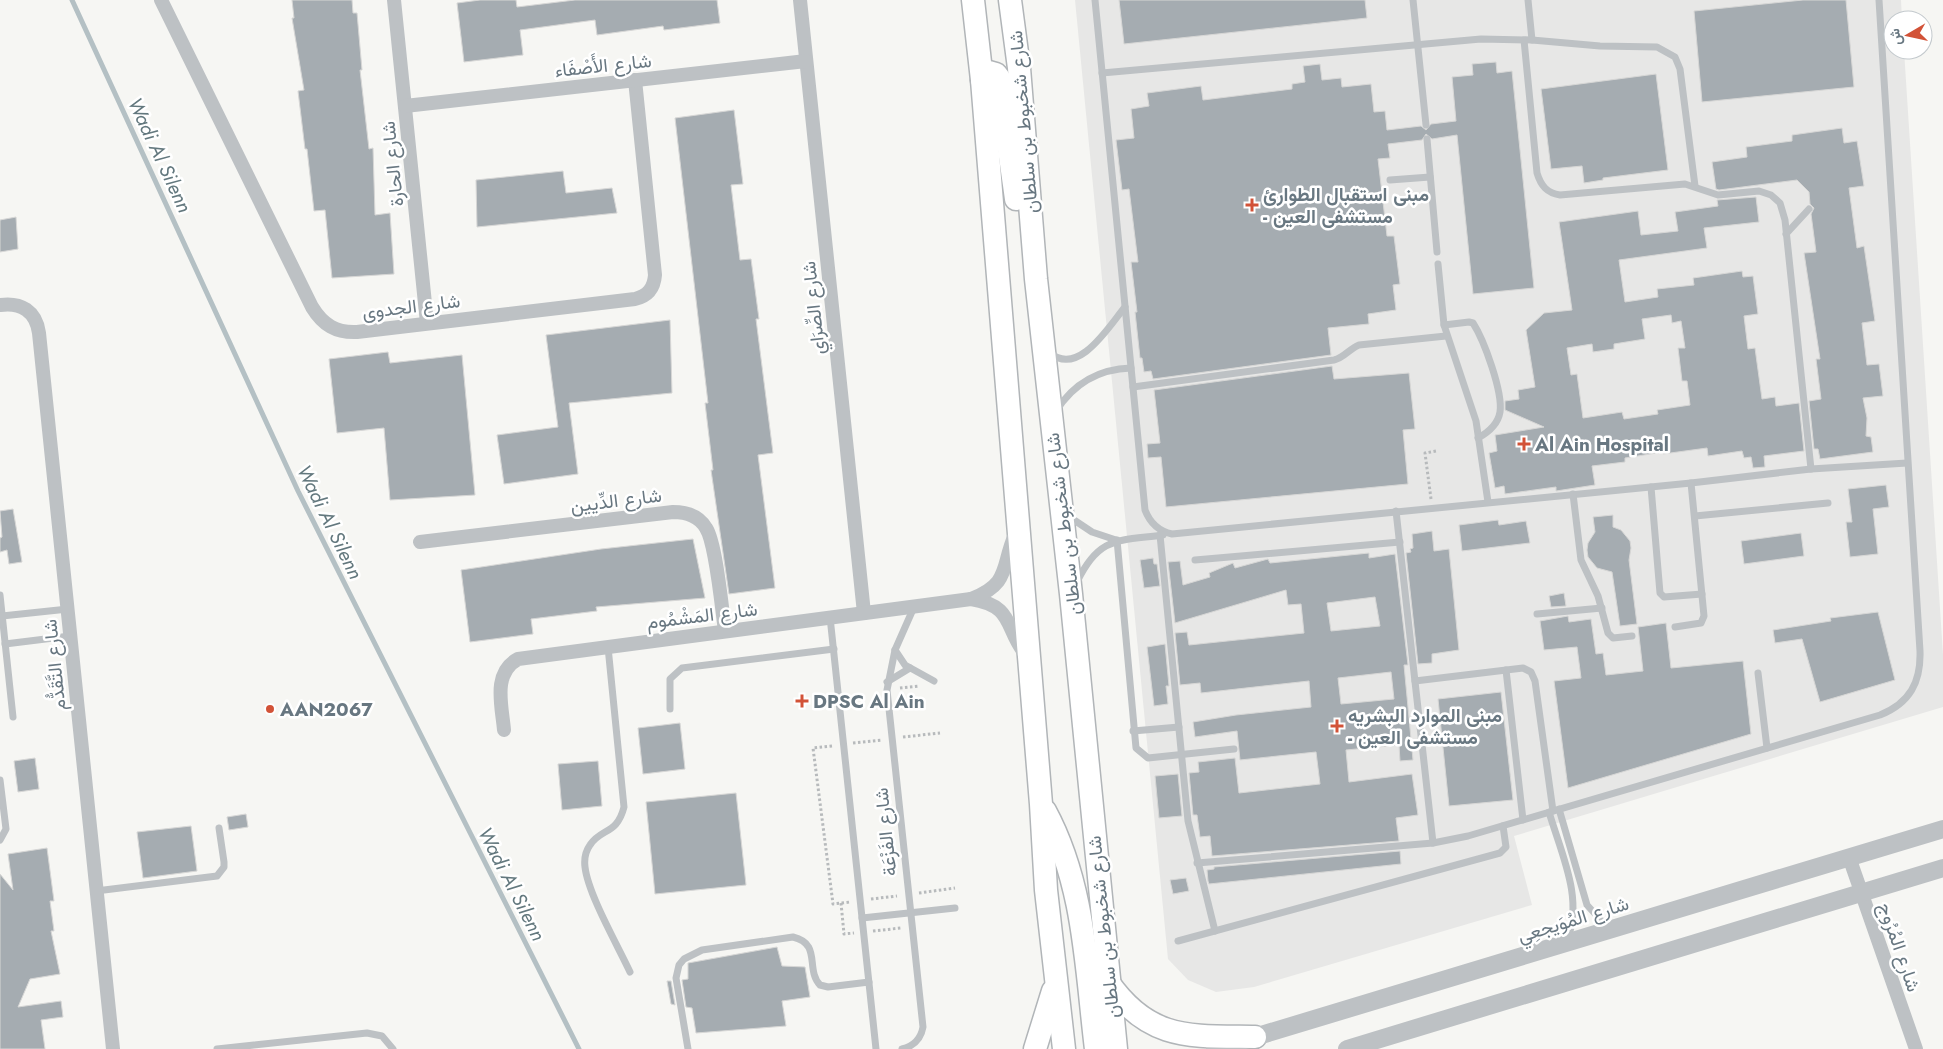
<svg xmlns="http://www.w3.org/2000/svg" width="1943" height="1049" viewBox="0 0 1943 1049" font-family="Jost,Vazirmatn,sans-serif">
	<rect width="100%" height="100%" fill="#f6f6f3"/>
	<polygon fill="#e7e7e6" points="1075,0 1901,0 1902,20 1893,20 1893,50 1904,50 1943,655 1943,707 1514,836 1532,905 1254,987 1216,992 1188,980 1168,959"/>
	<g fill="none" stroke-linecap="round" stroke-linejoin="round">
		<polyline stroke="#b4c0c4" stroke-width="5" points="72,0 298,491 579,1049"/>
	</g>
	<g fill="#a5acb1" stroke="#d7d7d6" fill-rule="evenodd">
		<polygon points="292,0 352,0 353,13 357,13 362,70 360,70 369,149 373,148 375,215 390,213 394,274 332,278 325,210 314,211 307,149 305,149 298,91 304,90 292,18 294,18"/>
		<polygon points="480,0 516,0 517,7 575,0 717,0 720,23 664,30 663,26 597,35 595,20 520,30 523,55 464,62 457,3"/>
		<polygon points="1119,0 1365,0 1367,18 1124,44"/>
		<polygon points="1803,0 1846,0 1854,87 1702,102 1694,11"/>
		<polygon points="1496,62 1497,73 1512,71 1534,288 1473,294 1457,135 1432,139 1426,134 1422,140 1388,144 1390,158 1378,159 1387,236 1394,236 1400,284 1393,285 1396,310 1368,314 1369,324 1328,328 1331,355 1153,379 1151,371 1144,372 1142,358 1140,358 1135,312 1137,312 1131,262 1138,262 1129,189 1122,190 1116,140 1134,138 1131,109 1149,106 1147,93 1201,86 1203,100 1292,89 1292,84 1305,82 1303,66 1320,64 1322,80 1341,78 1342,87 1371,84 1374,112 1385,111 1387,130 1421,126 1426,130 1431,124 1456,121 1452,77 1473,75 1472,64"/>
		<polygon points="1656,74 1668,170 1603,178 1603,180 1584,183 1582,166 1551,169 1541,89"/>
		<polygon points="734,110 743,184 731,185 740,260 751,259 759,319 756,319 773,453 758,455 775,588 729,594 711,470 713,470 705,403 708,403 675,118"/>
		<polygon points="1842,128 1844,143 1857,141 1864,186 1849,188 1857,248 1864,246 1875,321 1862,323 1867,365 1879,364 1883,396 1863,398 1867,418 1866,436 1871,437 1873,452 1820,459 1818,449 1814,449 1809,401 1821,399 1816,359 1820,359 1804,253 1816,252 1811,214 1814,208 1810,204 1809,192 1797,180 1719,190 1716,189 1712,162 1747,157 1746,147 1792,141 1792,135"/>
		<polygon points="563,171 566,193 612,188 617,213 477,227 476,180"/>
		<path d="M 1756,197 L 1759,222 L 1704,228 L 1707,248 L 1619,260 L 1625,302 L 1658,297 L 1657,289 L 1694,285 L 1693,278 L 1742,271 L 1743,277 L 1753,276 L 1758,314 L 1744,316 L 1748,349 L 1755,348 L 1762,399 L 1775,397 L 1776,406 L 1799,403 L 1804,451 L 1764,456 L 1765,467 L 1753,468 L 1751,457 L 1744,458 L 1742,451 L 1708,456 L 1707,448 L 1663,454 L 1663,452 L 1625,458 L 1625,462 L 1592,466 L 1595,485 L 1556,491 L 1556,487 L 1505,494 L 1504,486 L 1495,488 L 1489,453 L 1497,451 L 1495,435 L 1544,427 L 1505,410 L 1505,401 L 1519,399 L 1518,390 L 1535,387 L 1526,330 L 1544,313 L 1572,310 L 1559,222 L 1638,211 L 1641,235 L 1678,231 L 1675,212 L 1718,206 L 1717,200 ZM 1671,315 L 1672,323 L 1681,321 L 1685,348 L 1678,348 L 1682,381 L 1687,381 L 1690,405 L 1657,410 L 1658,414 L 1624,419 L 1622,412 L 1583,418 L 1577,374 L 1571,375 L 1567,348 L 1592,344 L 1593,352 L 1614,349 L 1614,344 L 1645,339 L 1642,319 Z"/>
		<polygon points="16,217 18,249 0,252 0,220"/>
		<polygon points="670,320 672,393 569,403 578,474 504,484 497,435 558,427 546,335"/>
		<polygon points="388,352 390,363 462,355 475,495 390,500 384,428 337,433 329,359"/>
		<polygon points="1332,366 1334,379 1409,373 1415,429 1403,430 1408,484 1166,507 1161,457 1148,458 1147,444 1160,443 1154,390"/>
		<polygon points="1886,485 1889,507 1873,509 1878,554 1850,557 1846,522 1852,522 1848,489"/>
		<polygon points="13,509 22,562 9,564 7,550 0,552 0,538 2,537 0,511"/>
		<polygon points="1613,515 1613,527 1621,530 1630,541 1631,548 1629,560 1637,624 1620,626 1612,572 1597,568 1588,557 1587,550 1588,543 1595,532 1593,517"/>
		<polygon points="1498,520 1499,525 1526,521 1530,543 1462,551 1459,525"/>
		<polygon points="1432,531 1434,551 1449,549 1459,650 1432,654 1432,663 1418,664 1406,553 1411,552 1410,549 1413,548 1412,534"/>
		<polygon points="1801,533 1804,556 1744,564 1741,541"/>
		<polygon points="693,539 705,598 596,607 597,611 531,619 533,634 470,642 461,570 601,549"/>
		<path d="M 1369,553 L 1369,558 L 1395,554 L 1408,665 L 1404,665 L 1413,760 L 1400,761 L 1399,745 L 1346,750 L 1349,782 L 1412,774 L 1418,815 L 1396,818 L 1399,841 L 1212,856 L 1210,836 L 1200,837 L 1197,815 L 1193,815 L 1189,773 L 1199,772 L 1198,762 L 1235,758 L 1239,793 L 1320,784 L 1316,752 L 1240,760 L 1237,731 L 1195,737 L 1193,722 L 1236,715 L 1311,707 L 1309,681 L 1201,693 L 1200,683 L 1180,685 L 1175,633 L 1187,632 L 1189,645 L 1304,633 L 1301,604 L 1288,605 L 1286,590 L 1175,623 L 1168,562 L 1180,561 L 1183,585 L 1210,577 L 1209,573 L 1233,563 L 1235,568 L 1268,559 L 1270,563 ZM 1375,597 L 1380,626 L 1331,631 L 1327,603 ZM 1391,672 L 1394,699 L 1341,704 L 1338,678 Z"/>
		<polygon points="1153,558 1154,564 1157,564 1160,586 1144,588 1140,560"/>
		<polygon points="1564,593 1566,606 1551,607 1549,596"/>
		<polygon points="1878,612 1895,680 1820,702 1802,639 1775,643 1773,630 1831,621 1830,618"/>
		<polygon points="1568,616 1569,622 1591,619 1596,654 1603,653 1606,675 1643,671 1638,627 1666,623 1671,668 1743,661 1751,734 1568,788 1554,681 1581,678 1577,647 1544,650 1540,621"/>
		<polygon points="1165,644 1169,686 1166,686 1168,704 1154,706 1147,647"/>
		<polygon points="1501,692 1513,800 1449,806 1438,699"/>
		<polygon points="680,723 685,769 643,774 638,728"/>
		<polygon points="35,758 39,789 18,792 14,761"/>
		<polygon points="598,761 602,806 562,810 558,764"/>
		<polygon points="1178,774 1182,816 1159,818 1155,776"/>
		<polygon points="736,793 746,885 655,894 646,802"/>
		<polygon points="246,814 248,827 229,830 227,817"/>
		<polygon points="191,826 197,871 143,878 137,832"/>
		<polygon points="47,848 54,901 50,901 54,931 51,931 60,974 30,979 18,1007 61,1001 63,1017 41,1020 45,1049 0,1049 0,874 13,890 8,854"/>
		<polygon points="1400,851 1401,864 1209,884 1208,881 1207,870 1214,869 1214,867"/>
		<polygon points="1186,878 1189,891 1173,894 1170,880"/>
		<polygon points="777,947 782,966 805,967 810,997 782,1001 786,1026 696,1033 692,1008 686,1007 682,980 688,979 688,963"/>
		<polygon points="667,981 671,981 675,1005 671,1004"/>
	</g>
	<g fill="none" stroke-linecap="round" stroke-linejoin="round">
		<g stroke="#b1b5b8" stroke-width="25">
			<g id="primary">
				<polyline points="973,0 982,80 1041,804 1046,890 1064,1049"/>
				<polyline points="1010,0 1019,68 1036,279 1071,594 1116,1049"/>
				<polyline points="982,80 989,72 996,74 999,78 1016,199"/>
				<path d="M 1045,811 C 1085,885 1086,968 1096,1049"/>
				<path d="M 1108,982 C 1149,1041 1190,1036 1255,1037"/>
				<polyline points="1035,1049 1053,991"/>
			</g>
		</g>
		<g stroke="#b7babc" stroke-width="3" stroke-dasharray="2.5 2.5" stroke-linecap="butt">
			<polyline points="1431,499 1425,453 1436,451"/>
			<polyline points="900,688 919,686"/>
			<polyline points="903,737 940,733"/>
			<polyline points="853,743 882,740"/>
			<polyline points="832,746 813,748 833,904 850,902"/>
			<polyline points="919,893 955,888"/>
			<polyline points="871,899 897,896"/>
			<polyline points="841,903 844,934 854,933"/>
			<polyline points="873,931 901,928"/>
		</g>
		<g stroke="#bdc1c4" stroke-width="7">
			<path d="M 1095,0 L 1145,510 C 1150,523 1158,531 1172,534 L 1691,483 L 1811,469 L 1907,463"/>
			<polyline points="1413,0 1426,125"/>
			<polyline points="1528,0 1532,40"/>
			<path d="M 1524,40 L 1537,173 C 1541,186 1547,193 1560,195 L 1685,184 L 1718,195 L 1759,191 L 1771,195 L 1780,203 L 1785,220 L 1811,469"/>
			<polyline points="1102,73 1481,39 1532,40 1600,46 1657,47 1675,57 1680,69 1695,186"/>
			<polyline points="1427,139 1437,252"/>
			<polyline points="1390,180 1430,177"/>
			<polyline points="1786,234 1809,209"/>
			<polyline points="1438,264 1444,325 1476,421 1488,502"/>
			<path d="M 1444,325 L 1469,322 L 1473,323 C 1484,340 1503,392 1500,412 C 1498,424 1489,432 1478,438"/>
			<path d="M 1050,353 C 1079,377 1109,326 1125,307"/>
			<path d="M 1133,387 L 1334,360 C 1344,358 1349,349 1359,345 L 1446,336"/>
			<path d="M 1056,411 C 1074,383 1098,369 1131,368"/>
			<polyline points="1651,487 1660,593 1664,597 1702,594"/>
			<polyline points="1573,494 1581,560 1598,596 1608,633 1613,638 1632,636"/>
			<polyline points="1396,511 1433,843"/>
			<polyline points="1068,516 1092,532 1116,540"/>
			<polyline points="1695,516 1828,503"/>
			<polyline points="1160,535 1188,821 1215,931"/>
			<polyline points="1117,540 1136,748 1148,758 1234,749"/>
			<polyline points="1195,560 1400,542"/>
			<path d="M 1077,582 C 1099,536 1118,541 1163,535"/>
			<polyline points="0,595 13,717"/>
			<polyline points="1537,614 1602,608"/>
			<polyline points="2,616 68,609"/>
			<polyline points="830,617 876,1049"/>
			<polyline points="1675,627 1701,623 1704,616 1691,483"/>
			<polyline points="5,644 70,636"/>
			<path d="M 608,647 L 624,807 C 617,835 601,828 590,845 C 585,852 584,859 585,867 C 588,894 618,946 630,972"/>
			<polyline points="895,650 905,665 934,681"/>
			<polyline points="1506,670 1523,820"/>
			<polyline points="1758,673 1767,748"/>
			<polyline points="1415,681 1523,668 1531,672 1535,681 1553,811"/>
			<polyline points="887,682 910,668"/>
			<polyline points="670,709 670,679 682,668 834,649"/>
			<polyline points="1133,731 1179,727"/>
			<polyline points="0,780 6,829 0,840"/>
			<polyline points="1559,809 1587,905 1609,929"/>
			<path d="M 1549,812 C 1561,853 1584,899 1567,940"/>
			<path d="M 1197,863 L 1433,843 L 1468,836 L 1880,715 C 1910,703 1921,682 1920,651 L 1879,0"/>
			<polyline points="96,891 217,876 224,867 224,862 219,828"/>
			<polyline points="862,918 955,908"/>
			<polyline points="1178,941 1500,853 1506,847 1503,826"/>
			<polyline points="217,1049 367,1033 382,1036 393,1049"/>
			<path d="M 688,1049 L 676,978 L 679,965 L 684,959 L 702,950 L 793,937 C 822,944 805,969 820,985 L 828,987 L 869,982"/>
			<path d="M 902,1049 C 914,1046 921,1039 923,1027 L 887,690 L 895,650 L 914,607"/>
		</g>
		<g stroke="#bdc1c4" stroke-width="14">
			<path d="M 161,0 L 312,307 C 323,325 336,333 357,332 L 635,299 C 648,296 654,288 655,275 L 635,80"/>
			<polyline points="394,0 427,323"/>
			<polyline points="800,0 864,613"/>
			<polyline points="405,106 806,61"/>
			<path d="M 0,305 C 21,302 36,311 39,333 L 113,1049"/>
			<path d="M 420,542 L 673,512 C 686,512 699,516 706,528 C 716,543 722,610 725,631"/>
			<path d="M 971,599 C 1015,606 1004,628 1026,655"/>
			<path d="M 504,730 C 502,706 492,673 518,659 L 971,599 C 1011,584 1001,566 1015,535"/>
			<polyline points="1849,857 1916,1049"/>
		</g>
		<g stroke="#bdc1c4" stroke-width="18">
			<polyline points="1215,1049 1943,829"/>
			<polyline points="1347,1049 1943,868"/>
		</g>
		<use href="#primary" stroke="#fff" stroke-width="22"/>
	</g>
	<g fill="#d25237" stroke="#fff" stroke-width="2">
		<path d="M1249.5 197.5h5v5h5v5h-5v5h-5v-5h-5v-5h5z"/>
		<path d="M1521.5 436.5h5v5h5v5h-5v5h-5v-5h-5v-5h5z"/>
		<path d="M799.5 693.5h5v5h5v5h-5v5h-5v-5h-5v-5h5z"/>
		<circle cx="270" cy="709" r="5"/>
		<path d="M1334.5 718.5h5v5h5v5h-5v5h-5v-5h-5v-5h5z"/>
	</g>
	<g text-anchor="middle" stroke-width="5" stroke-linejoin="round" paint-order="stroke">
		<g font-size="19" fill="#687781" stroke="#fff">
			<text transform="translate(603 65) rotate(-6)" y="7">شارع الأَصْفَاء</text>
			<text transform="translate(1023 122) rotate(-95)" y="7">شارع شخبوط بن سلطان</text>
			<text transform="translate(392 164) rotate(-96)" y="7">شارع الحارة</text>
			<text transform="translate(411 306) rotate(-7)" y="7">شارع الجدوى</text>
			<text transform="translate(813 308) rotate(-96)" y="7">شارع الصِّرَاي</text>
			<text transform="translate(616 500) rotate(-7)" y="7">شارع الدِّيين</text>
			<text transform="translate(1063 524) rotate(-97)" y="7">شارع شخبوط بن سلطان</text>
			<text transform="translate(702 615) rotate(-7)" y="7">شارع المَشْمُوم</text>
			<text transform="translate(54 665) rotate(-96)" y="7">شارع التَّقَدُّم</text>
			<text transform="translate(885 832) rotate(-96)" y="7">شارع الفَزْعَة</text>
			<text transform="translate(1573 919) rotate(-17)" y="7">شارع المُوَيجعِي</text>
			<text transform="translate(1103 927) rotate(-96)" y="7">شارع شخبوط بن سلطان</text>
			<text transform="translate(1900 947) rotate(71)" y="7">شارع المُرُوج</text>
		</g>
		<g font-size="19" font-weight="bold" fill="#687781" stroke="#fff" text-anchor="start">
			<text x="1263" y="201">مبنى استقبال الطوارئ<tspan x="1263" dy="22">- مستشفى العين</tspan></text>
			<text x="1535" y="451">Al Ain Hospital</text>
			<text x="813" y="708">DPSC Al Ain</text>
			<text x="280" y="716">AAN2067</text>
			<text x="1348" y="722">مبنى الموارد البشريه<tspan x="1348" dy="22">- مستشفى العين</tspan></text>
		</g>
		<g font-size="20" font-style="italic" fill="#63787e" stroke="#fff">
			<text transform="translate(160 155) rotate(65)" y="7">Wadi Al Silenn</text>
			<text transform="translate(330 522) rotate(64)" y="7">Wadi Al Silenn</text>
			<text transform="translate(512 884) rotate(63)" y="7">Wadi Al Silenn</text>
		</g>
	</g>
	<g transform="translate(1908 35) rotate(261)"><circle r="24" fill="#ffffff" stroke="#c3c9cd"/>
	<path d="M0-4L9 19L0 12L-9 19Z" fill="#d25237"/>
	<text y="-8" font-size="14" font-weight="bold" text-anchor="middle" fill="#687781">ش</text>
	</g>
</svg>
